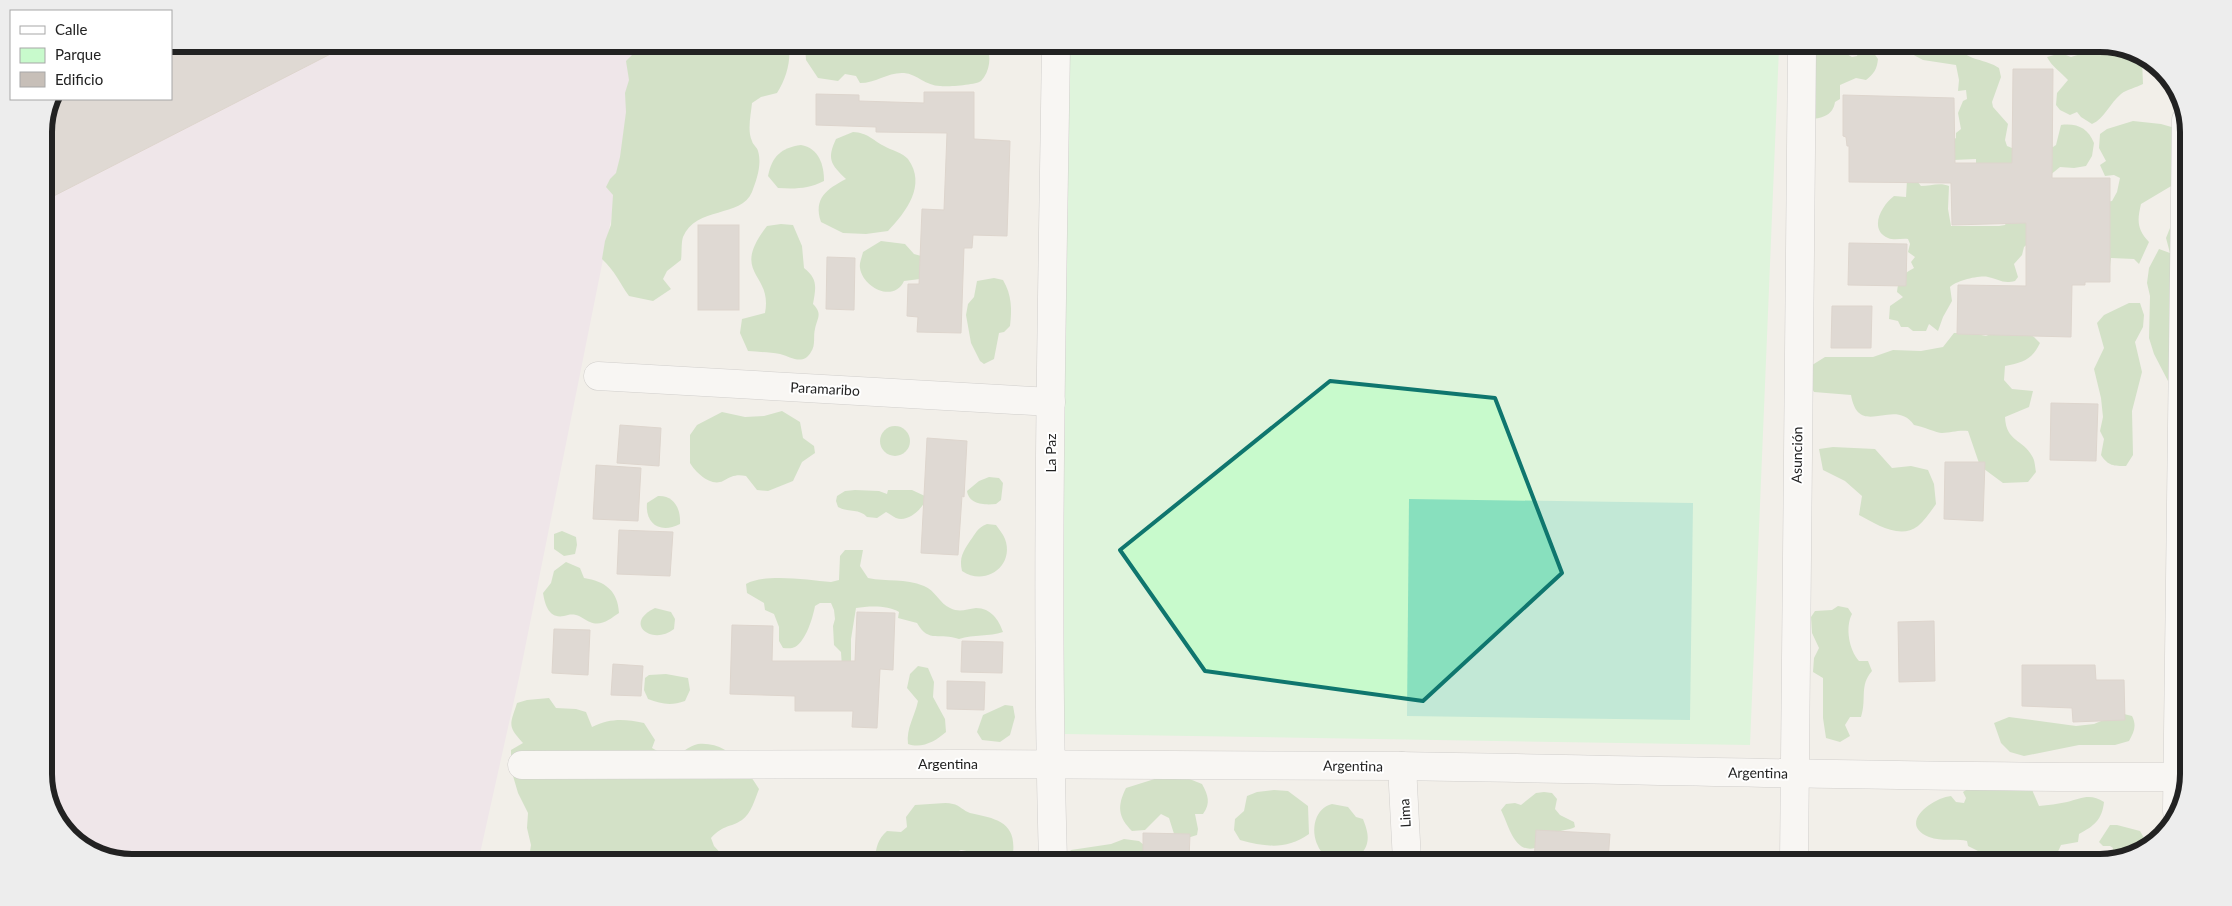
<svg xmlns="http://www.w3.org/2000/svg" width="2232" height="906" viewBox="0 0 2232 906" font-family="Lato,sans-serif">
	<rect width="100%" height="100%" fill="#f2efe9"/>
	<polygon fill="#ebdbe8" points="171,44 646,45 519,678 479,858 104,857 62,827 44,779 44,127 57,99 171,99"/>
	<g fill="#add19e">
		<path d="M 642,45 L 789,45 C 791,62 786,79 777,93 L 761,97 L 752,103 C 751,114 747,131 752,141 C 753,145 757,147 758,151 C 762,164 757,179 752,192 C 741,218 696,206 683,237 C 681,243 682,253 681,260 L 667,271 L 663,279 L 671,289 L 653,301 L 629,296 C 619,282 615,271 602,259 L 605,241 L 611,225 L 613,195 L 606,187 L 610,179 L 616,173 L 620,157 L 626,112 L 625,93 L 629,80 L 626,61 Z"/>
		<path d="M 805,45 L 986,46 C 992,55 990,72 981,81 C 976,85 947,87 940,86 C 926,86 917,74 904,73 C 888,72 876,83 860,83 L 856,76 L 845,74 L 838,81 L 818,78 L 806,60 Z"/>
		<path d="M 1811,48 L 1838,49 L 1852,57 L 1857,56 L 1859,50 L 1864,48 L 1871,49 L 1878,59 C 1877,69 1874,74 1866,80 L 1856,78 L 1840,85 L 1840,99 L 1835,102 C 1833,115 1823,118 1812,119 Z"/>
		<path d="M 1911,48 L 1958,48 C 1969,61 1986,59 1999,68 L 2001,77 L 1992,102 L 1993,107 L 2008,124 L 2005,140 L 2007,146 L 2012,148 L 2053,147 L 2056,145 L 2061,125 C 2077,123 2088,128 2094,143 L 2092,156 L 2086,166 L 2074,168 L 2060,167 L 2049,176 L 2031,241 L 2024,247 L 2022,255 L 2014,264 L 2018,277 L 2015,281 C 2002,284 1999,279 1988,277 C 1979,275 1956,281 1950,287 L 1952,301 L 1943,317 L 1938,331 L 1929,324 L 1926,331 L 1913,331 L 1908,327 L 1901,327 L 1898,321 L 1889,319 L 1890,306 L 1903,297 L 1897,292 C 1898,279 1904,273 1914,268 L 1911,262 L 1915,257 L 1908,252 L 1910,244 L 1908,239 C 1901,238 1895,241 1888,238 C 1868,229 1882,205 1894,196 L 1906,197 L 1907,180 L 1917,181 L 1921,186 C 1930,186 1940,182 1949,186 L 1948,209 L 1951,226 L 1999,226 L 2005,225 L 2007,221 L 1976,167 L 1976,159 L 1953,160 L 1951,141 L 1956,138 L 1956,133 L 1961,129 L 1958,113 L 1963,101 L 1967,99 L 1966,90 L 1958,91 L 1959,80 L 1956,65 L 1923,60 L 1910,53 Z"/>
		<path d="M 2115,49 L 2128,49 L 2142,59 L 2143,84 C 2136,88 2127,89 2121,94 C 2110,103 2104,119 2092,124 L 2081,117 L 2077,112 L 2070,115 L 2060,110 L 2056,105 L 2057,93 L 2068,80 C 2061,72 2052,67 2047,57 L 2061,53 L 2071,57 L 2087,52 L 2104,53 Z"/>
		<path d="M 2133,121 L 2161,124 L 2175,128 L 2183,179 L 2141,204 C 2137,221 2137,229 2149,242 L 2139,264 L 2134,259 L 2111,258 L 2109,274 L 2099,203 L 2112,201 L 2117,192 L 2120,178 L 2114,175 L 2105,176 L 2100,165 L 2106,161 L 2099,148 L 2100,134 L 2107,129 Z"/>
		<path d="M 853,132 C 868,133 871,139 884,146 C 891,150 903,153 908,159 C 927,185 906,212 888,231 L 866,234 L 843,233 L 821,222 C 813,198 827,189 846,179 C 830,164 827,158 836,139 Z"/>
		<path d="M 801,145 C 819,148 824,165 824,181 C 808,189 795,189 778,188 L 768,176 C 772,156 781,148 801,145 Z"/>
		<polygon points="2174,218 2176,378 2168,381 2154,354 2149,338 2150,296 2147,283 2149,268 2159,249 2170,253 2166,238"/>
		<path d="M 781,224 L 793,225 L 802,246 L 804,268 C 818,279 816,287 813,304 C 823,314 817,318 815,329 C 813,336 816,345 811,352 C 803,366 791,357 780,354 C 770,352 758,352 748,351 L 740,333 L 742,319 L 765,313 C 773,272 729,275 767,226 Z"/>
		<path d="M 881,241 L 905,244 L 914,254 L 932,259 L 920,279 L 904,281 C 894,303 863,288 860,268 C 859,263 862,257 863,252 Z"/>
		<path d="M 994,278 L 1003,280 C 1012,295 1012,310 1010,326 L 1004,332 L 999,333 L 994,359 L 984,364 L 980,361 L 971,343 L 966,315 L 968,304 L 974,297 L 977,281 Z"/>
		<path d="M 2129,303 L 2140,303 L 2144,315 L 2143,327 L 2135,342 L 2142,372 L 2132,411 L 2133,455 L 2126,466 C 2114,466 2108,466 2101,455 L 2104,439 L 2100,431 L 2103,417 L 2101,398 L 2094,369 L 2104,348 L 2097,323 L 2104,315 Z"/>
		<path d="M 2019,328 L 2034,337 L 2040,343 C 2031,361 2023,362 2005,366 L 2004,380 L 2012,389 L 2033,391 L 2029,407 L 2005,417 C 2006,442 2023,439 2032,456 C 2035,460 2035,467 2036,472 L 2028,482 L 2003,483 L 1980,466 L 1968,431 C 1957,430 1951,433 1942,433 C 1937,433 1922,426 1914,425 C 1894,396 1859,440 1851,395 L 1814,392 L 1807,380 L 1809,367 L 1825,357 L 1873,357 L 1893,350 L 1921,351 L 1943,347 L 1954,333 L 1972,333 L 1986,336 L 1995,332 Z"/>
		<path d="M 782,411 L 800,422 L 803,438 L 814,446 L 815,453 L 802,462 L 793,481 L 768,491 L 757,490 L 746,476 C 736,474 732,476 723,481 C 711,487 696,473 690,463 L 690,435 L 697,425 L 722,412 L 745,417 L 764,416 Z"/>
		<circle cx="895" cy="441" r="15"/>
		<path d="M 1833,447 L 1875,449 L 1892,468 L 1911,466 L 1928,470 L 1934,484 L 1936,504 C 1931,511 1925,520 1918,526 C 1900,540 1876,524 1859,515 L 1862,496 L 1845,481 L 1823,470 L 1819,449 Z"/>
		<path d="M 989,477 L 999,478 L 1003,483 L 1001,500 L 996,504 C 985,505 969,505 967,491 L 979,481 Z"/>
		<path d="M 855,490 L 879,491 L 887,494 L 888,490 L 912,490 L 927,497 C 924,507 909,523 896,518 C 892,516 890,514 886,512 L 877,518 L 867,517 C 859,508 848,513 838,507 L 836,501 L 837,496 L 845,491 Z"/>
		<path d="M 658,496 C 674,495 681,509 680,524 C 660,534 645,524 647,503 Z"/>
		<path d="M 987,524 L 996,525 C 999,529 1003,534 1005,539 C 1015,566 985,587 962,571 C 959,557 963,552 970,541 C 976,533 977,528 987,524 Z"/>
		<polygon points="562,531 576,537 577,545 575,554 564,556 554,549 554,534"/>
		<path d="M 845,550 L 863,550 L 860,566 L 868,578 C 887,582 905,578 924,586 C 935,590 940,604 950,608 C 960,613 966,609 976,608 C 991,608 999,620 1003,632 C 989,637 974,634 959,639 C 940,632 929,644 917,623 L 898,618 L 899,612 C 888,605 869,606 856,608 L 851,639 L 851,667 L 842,668 L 841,652 L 834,645 L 833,626 L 835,619 L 834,610 L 831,603 L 820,603 L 815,606 C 813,617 806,641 795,647 C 791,649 787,648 783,648 L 779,641 L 779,627 L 774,614 L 765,610 L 764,603 L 747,593 L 746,584 C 766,573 808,580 831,582 L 839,580 L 840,556 Z"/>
		<path d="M 566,562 L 580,568 L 584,578 C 605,581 618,591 619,613 C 610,619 601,627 590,622 C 585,620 581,616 576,615 C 571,614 568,615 564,616 C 549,619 545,605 543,593 L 551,583 L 554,571 Z"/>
		<path d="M 1838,606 L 1848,608 L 1852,614 C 1845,627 1849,650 1859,661 L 1868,661 L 1872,671 C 1859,686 1867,698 1861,717 L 1850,717 L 1845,725 L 1850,736 L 1840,742 L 1826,738 L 1823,718 L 1823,678 L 1813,672 L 1814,658 L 1819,648 L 1812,633 L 1811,617 L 1815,611 L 1832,610 Z"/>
		<path d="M 655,608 L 671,612 L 675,619 L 674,629 C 653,646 622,624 655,608 Z"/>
		<path d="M 918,666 L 928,668 L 934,682 L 933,697 L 945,719 L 946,732 C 936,741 922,749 908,744 C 906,728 915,716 918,701 L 907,688 L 910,674 Z"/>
		<path d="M 666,674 L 688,678 L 690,690 L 685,701 C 671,706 661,704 648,699 L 644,690 L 645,678 L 649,675 Z"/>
		<path d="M 549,698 L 556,708 L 576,709 L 586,712 L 592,727 C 611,718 624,719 644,723 L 655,740 L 652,748 L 670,758 C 679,755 689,746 698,744 C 728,741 745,767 759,789 C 755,799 751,814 742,820 C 730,828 724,824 711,838 L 714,846 L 726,859 L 529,858 L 531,845 L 527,828 L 528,813 L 518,793 L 511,769 L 511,750 L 523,743 C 507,726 510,725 517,703 L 527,700 Z"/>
		<polygon points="1005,705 1013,706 1015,717 1010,735 1000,742 982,740 977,732 983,715"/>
		<path d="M 2120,713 L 2132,716 C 2137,726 2134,732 2129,741 L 2115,745 L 2079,745 L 2024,756 L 2010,752 L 2001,743 L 1994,723 L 2009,717 L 2076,726 L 2094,724 Z"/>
		<path d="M 1182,776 L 1202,784 C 1208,795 1211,803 1203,814 L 1195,814 L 1198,829 L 1197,835 L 1184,839 L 1175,837 L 1169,818 L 1161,814 L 1145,830 L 1132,831 C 1118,817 1117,806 1126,788 L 1161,777 Z"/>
		<path d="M 2030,785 L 2039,806 C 2048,805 2058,804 2067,802 C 2081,798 2091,793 2104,802 C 2102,820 2094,826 2079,834 L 2078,842 L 2061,845 L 2056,856 L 2047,856 L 2045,852 L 2034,851 L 2031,858 L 2033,862 L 1975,862 L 1980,852 L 1968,846 L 1967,841 C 1955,838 1942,842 1929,837 C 1897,824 1932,798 1951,796 L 1956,802 L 1964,803 L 1966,798 L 1963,792 L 1969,788 Z"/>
		<path d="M 1274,790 L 1288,791 L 1308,806 L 1309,834 C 1286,850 1266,847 1240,840 L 1234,830 L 1235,819 L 1244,811 L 1247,796 L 1257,792 Z"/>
		<path d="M 1544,792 L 1552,793 L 1557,799 L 1555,809 L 1560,815 L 1574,822 L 1575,827 C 1568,831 1562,829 1556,833 C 1551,836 1547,843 1541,846 C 1515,858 1510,828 1501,810 L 1506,804 L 1515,803 L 1521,805 L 1536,793 Z"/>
		<path d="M 930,804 C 937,804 946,802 953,804 C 959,805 964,811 970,813 C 999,819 1019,823 1012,860 L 980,860 L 978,853 L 961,850 L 952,854 L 951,859 L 875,859 C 876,847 878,839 887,831 L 901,832 L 907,827 L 906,817 L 915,805 Z"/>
		<path d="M 1332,804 L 1348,807 L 1356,817 L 1363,819 C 1368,832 1371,842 1362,853 L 1346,855 L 1332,860 C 1327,856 1320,852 1318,846 C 1310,830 1315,808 1332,804 Z"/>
		<polygon points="2110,825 2117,825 2140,831 2144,838 2144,847 2112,858 2113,848 2110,846 2103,846 2099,842"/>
		<polygon points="1124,839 1139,841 1149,849 1148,860 1062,860 1071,850 1111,844"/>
	</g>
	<polygon fill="#c8facc" points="1066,46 1779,48 1750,745 1063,734"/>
	<polygon fill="#88e0be" points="1409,499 1693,503 1690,720 1407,716"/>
	<g fill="#c7bfb8" stroke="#c4b6ab">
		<polygon points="171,44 350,44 44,201 44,127 57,99 171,99"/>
		<polygon points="2013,69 2053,69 2052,178 2110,178 2110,282 2085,282 2085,285 2072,285 2071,337 1957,334 1958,285 2026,286 2026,223 1952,225 1951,183 1849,182 1849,146 1847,146 1846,137 1843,136 1843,95 1954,98 1955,163 2012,163"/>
		<polygon points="924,92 974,92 974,139 1010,141 1007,236 973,235 972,248 964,248 961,333 917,332 918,317 907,316 908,284 919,284 922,209 944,210 947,133 876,132 876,127 816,125 816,94 859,95 859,101 924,103"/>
		<rect x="698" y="225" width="41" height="85"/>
		<polygon points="1849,243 1907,244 1906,286 1848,285"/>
		<polygon points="827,257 855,258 854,310 826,309"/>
		<polygon points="1832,306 1872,306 1871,348 1831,348"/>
		<polygon points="2051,403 2098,404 2096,461 2050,460"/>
		<polygon points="620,425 661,428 659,466 617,463"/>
		<polygon points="927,438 967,441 964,497 962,496 958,555 921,553"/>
		<polygon points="1945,462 1985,462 1983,521 1944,519"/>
		<polygon points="596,465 641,468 638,521 593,519"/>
		<polygon points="619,530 673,532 670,576 617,574"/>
		<polygon points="857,612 895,613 893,670 880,669 877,728 852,727 853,711 795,711 795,696 730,694 732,625 773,626 772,661 855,661"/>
		<polygon points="1934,621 1935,681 1899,682 1898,622"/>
		<polygon points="554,629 590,630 588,675 552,673"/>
		<polygon points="962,641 1003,642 1002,673 961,672"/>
		<polygon points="613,664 643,666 641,696 611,695"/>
		<polygon points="2022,665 2095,665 2096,680 2124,680 2125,720 2073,722 2072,708 2022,706"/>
		<polygon points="947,681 985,682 984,710 947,709"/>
		<polygon points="1536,830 1610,834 1608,861 1534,861"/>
		<polygon points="1143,833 1190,834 1189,860 1143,860"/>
	</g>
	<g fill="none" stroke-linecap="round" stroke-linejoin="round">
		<g stroke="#a9a9a9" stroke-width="29">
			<g id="minor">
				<polyline points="598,376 1051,402"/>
				<path d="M 522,765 C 814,764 1107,763 1399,766 C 1660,770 1922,778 2184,777"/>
				<polyline points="1402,766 1407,861"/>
				<polyline points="2177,811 2186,120"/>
				<path d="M 1053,860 C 1045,589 1052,317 1056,46"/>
				<polyline points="1794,862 1802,48"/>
			</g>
		</g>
		<use href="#minor" stroke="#fff" stroke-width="28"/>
	</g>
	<path d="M0 0H2232V906H0ZM 1330,381 L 1495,398 L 1562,573 L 1423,701 L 1205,671 L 1120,550 Z" fill="#f2efe9" fill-opacity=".55" fill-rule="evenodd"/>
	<path fill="none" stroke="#0f766e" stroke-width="4" stroke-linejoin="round" d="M 1330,381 L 1495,398 L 1562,573 L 1423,701 L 1205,671 L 1120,550 Z"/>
	<g text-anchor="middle" stroke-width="4" stroke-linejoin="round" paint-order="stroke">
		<g font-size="14" fill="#222" stroke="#fff">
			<text transform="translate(825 389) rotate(3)" y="5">Paramaribo</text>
			<text transform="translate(1051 453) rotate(-90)" y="5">La Paz</text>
			<text transform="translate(1797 455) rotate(-89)" y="5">Asunción</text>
			<text x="948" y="769">Argentina</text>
			<text transform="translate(1353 766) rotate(1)" y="5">Argentina</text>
			<text transform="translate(1758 773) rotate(1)" y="5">Argentina</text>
			<text transform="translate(1405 813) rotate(-93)" y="5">Lima</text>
		</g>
	</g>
	<path d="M0 0H2232V906H0ZM132 52H2100A80 80 0 0 1 2180 132V774A80 80 0 0 1 2100 854H132A80 80 0 0 1 52 774V132A80 80 0 0 1 132 52Z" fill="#ededed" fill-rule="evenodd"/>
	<path fill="none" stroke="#222" stroke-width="6" d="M132 52H2100A80 80 0 0 1 2180 132V774A80 80 0 0 1 2100 854H132A80 80 0 0 1 52 774V132A80 80 0 0 1 132 52Z"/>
	<rect x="10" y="10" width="162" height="90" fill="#ffffff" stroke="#a7a7a7"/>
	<rect x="20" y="26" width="25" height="8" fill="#ffffff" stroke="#a7a7a7"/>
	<text x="55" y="35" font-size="15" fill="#222222">Calle</text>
	<rect x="20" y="48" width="25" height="15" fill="#c8facc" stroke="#a7a7a7"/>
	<text x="55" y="60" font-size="15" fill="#222222">Parque</text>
	<rect x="20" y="72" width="25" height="15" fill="#c7bfb8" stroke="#a7a7a7"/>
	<text x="55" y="85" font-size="15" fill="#222222">Edificio</text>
</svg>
